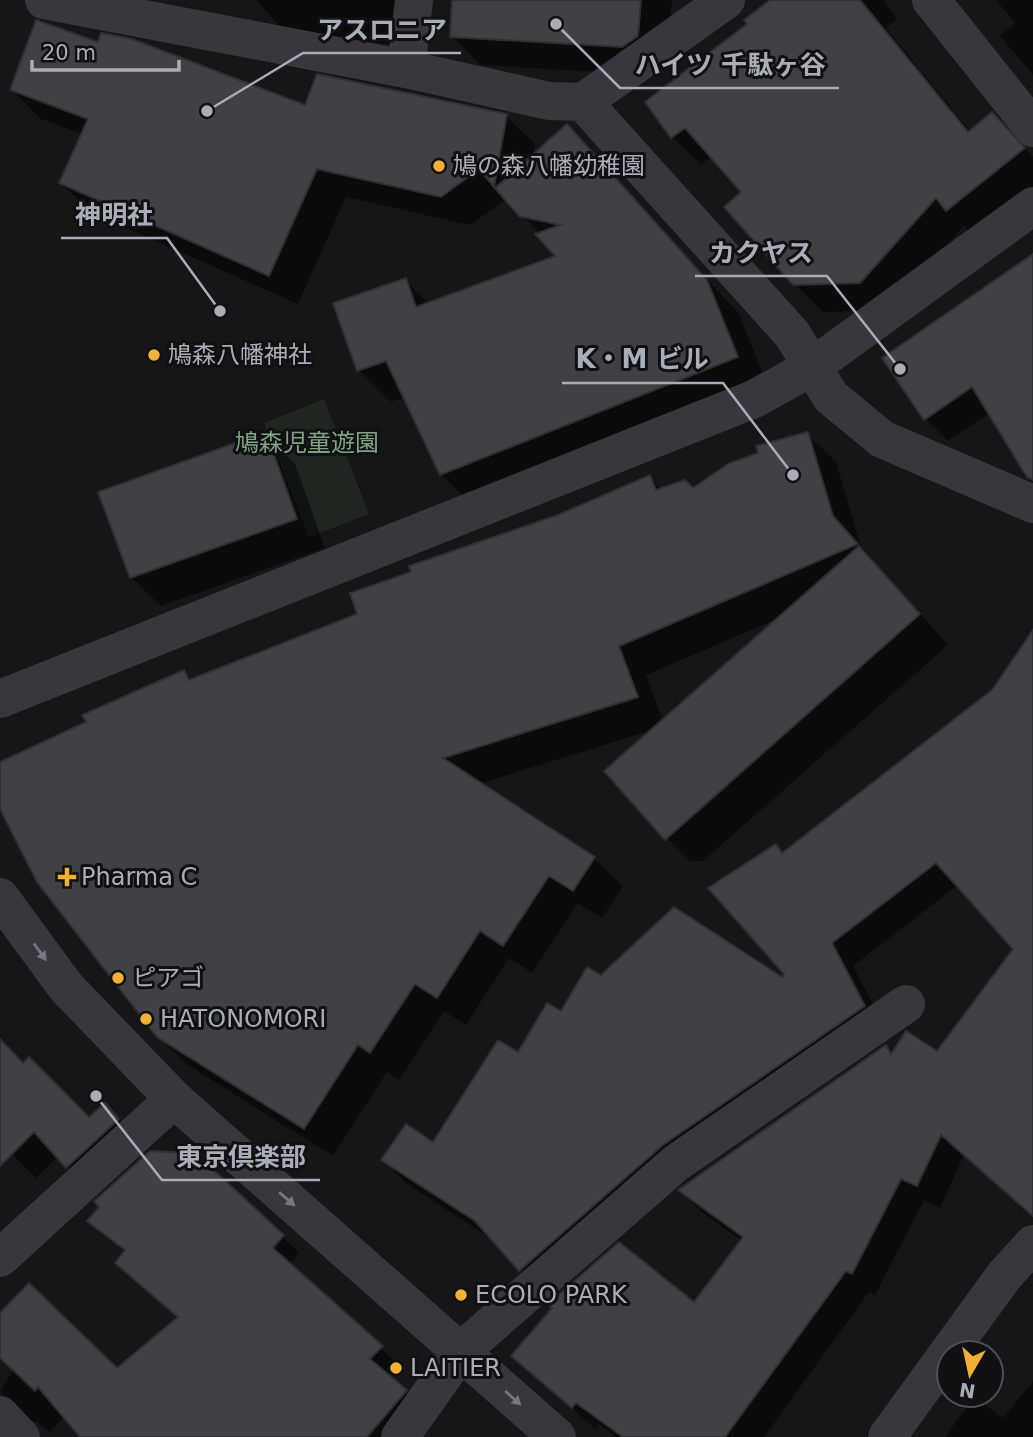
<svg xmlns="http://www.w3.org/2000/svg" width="1033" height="1437" viewBox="0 0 1033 1437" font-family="'DejaVu Sans','Noto Sans JP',sans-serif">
	<rect width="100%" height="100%" fill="#161618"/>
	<polygon fill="#1e261f" points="324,399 369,514 309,537 264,423"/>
	<g fill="#0007" fill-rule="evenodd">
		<polygon points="256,0 410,0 404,46 285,32"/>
		<polygon points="454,0 672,0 666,64 651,75 480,65 452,36"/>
		<polygon points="773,0 883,0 897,19 886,28 971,132 992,114 1033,157 1033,192 975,238 964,226 888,310 823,312 795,284 743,192 712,156 701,165 673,137 647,103 750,25"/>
		<polygon points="996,0 1033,0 1033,75 1000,36 1015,23"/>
		<polygon points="99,44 306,107 506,116 535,144 533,157 567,126 739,314 769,389 473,506 441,474 405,397 391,402 359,370 405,280 429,304 558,257 540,234 507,198 472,224 465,224 346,197 298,304 90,212 61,183 83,134 41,119 12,90"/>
		<polygon points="1033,256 1033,481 990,413 948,441 925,418"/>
		<polygon points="265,434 295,464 325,548 161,606 131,577"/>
		<path d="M 807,434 L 836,462 L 861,546 L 948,645 L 703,861 L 690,861 L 660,831 L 655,729 L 479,784 L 594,858 L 623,886 L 602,918 L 578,903 L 532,973 L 509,958 L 466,1025 L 444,1011 L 399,1080 L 387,1072 L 333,1156 L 188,1065 L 158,1036 L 0,806 L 0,764 L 184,672 L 192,680 L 359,615 L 414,573 L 649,478 L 662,490 L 693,490 ZM 779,618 L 663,721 L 646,675 Z"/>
		<polygon points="1033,633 1033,1216 964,1155 940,1208 924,1200 875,1295 869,1292 764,1437 617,1437 599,1424 595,1429 513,1355 695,1305 742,1241 703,1213 681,1191 886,1047 893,1054 938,1054 1016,949 958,885 853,966 886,1029 686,1167 543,1292 493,1240 406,1183 384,1160 434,1144 518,1055 601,977 782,979 787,974 776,846 784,854 993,691"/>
		<polygon points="0,1040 23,1065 89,1119 105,1106 129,1130 91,1191 58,1156 36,1178 3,1145 0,1149"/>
		<polygon points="89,1221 282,1236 299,1253 289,1265 398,1364 386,1375 422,1408 397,1437 331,1437 166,1296 160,1302 134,1279 117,1263 126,1253"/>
		<polygon points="51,1307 117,1370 243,1437 82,1437 65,1416 50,1432 37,1422 27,1421 0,1392"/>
		<polygon points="1033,1381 1033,1437 945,1437 974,1397 1003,1418"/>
	</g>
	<g fill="#404145" stroke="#303034" stroke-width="2">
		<polygon points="452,0 641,0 638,36 622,47 450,37"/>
		<polygon points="770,0 860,0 968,132 992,112 1025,148 946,211 936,198 860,283 793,285 724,207 741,192 685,128 671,138 645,102 747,24 744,20"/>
		<polygon points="36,20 98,42 101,33 132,39 305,105 317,74 507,114 494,187 479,169 441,197 317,169 269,276 59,183 88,119 10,90"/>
		<polygon points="567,124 707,280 738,357 440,475 386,361 357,371 333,303 406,278 416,307 555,256 535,234 560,225 519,216 495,188"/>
		<polygon points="1033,254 1033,480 1027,477 972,387 924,420 882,358"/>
		<polygon points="266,432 297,519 130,578 98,492"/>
		<polygon points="808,432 833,516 858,544 619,646 638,697 443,758 595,857 573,891 549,876 503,946 480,931 437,998 415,984 370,1053 358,1045 304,1129 157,1037 37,882 0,809 0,762 86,722 82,715 184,670 189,680 357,614 350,593 411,572 409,566 558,515 650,475 656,490 685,480 693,488 728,464 758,453 756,446"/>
		<polygon points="859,546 920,614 665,840 604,771"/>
		<polygon points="1033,630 1033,1216 941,1135 917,1186 901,1179 852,1274 846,1271 725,1437 623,1437 576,1403 572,1408 511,1356 552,1308 548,1304 619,1242 694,1302 743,1237 678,1190 886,1045 891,1054 906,1031 937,1051 1013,949 936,863 832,943 865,1006 663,1145 519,1271 475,1221 381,1160 406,1124 433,1142 498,1040 518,1052 547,1003 561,1011 587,967 601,975 674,907 782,977 784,974 708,888 776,844 782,853 992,690"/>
		<polygon points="0,1039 23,1063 29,1057 89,1117 105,1103 119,1119 66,1168 34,1132 0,1166"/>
		<polygon points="150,1151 187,1153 218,1174 284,1235 273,1248 383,1346 370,1359 407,1390 367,1437 80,1437 38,1387 35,1391 0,1358 0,1313 29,1283 117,1368 178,1317 115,1263 125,1250 87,1221 99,1207 94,1201"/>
	</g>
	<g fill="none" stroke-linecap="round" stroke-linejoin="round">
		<g stroke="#37383d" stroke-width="38">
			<polyline points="44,0 406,69 549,101 583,102 792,334 831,397 882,439 1033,504"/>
			<polyline points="931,0 1033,128"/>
			<polyline points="406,69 414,0"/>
			<polyline points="583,102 726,0"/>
			<polyline points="0,699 754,399 812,367 1033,206"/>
			<polyline points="0,897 66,987 174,1099 557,1437"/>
			<polyline points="0,1258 174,1099"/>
			<polyline points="0,1415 21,1437"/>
			<polyline points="400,1437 461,1351 676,1163 906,1004"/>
			<polyline points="887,1437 1004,1276 1033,1244"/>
		</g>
	</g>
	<defs><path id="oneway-solid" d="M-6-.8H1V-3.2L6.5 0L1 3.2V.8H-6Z" transform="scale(1.75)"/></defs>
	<g fill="#757881">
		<use href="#oneway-solid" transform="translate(40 952) rotate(54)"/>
		<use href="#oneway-solid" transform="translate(287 1199) rotate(41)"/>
		<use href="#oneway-solid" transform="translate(513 1398) rotate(42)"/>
	</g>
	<g fill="#f2b134" stroke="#111113" stroke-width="2.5">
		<circle cx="439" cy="166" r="7"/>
		<circle cx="154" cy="355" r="7"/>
		<path d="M63.5 866.5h7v7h7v7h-7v7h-7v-7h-7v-7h7z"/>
		<circle cx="118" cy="978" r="7"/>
		<circle cx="146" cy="1019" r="7"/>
		<circle cx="461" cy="1295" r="7"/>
		<circle cx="396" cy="1368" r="7"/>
	</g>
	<g text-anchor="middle" stroke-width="6" stroke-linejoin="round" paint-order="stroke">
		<g font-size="24" fill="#a8adb8" stroke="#111113" text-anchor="start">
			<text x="453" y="174">鳩の森八幡幼稚園</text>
			<text x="168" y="363">鳩森八幡神社</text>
			<text x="81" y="885">Pharma C</text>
			<text x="132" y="986">ピアゴ</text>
			<text x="160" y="1027">HATONOMORI</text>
			<text x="475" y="1303">ECOLO PARK</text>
			<text x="410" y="1376">LAITIER</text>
		</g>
		<g font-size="24" fill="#7fa381" stroke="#111113">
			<text x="307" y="451">鳩森児童遊園</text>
		</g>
	</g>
	<path fill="none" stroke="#a8adb8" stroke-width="2.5" d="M207 111L303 53H461M556 24L620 88H839M220 311L167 238H61M900 369L827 276H695M793 475L723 383H562M96 1096L162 1180H320"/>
	<g fill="#a8adb8" stroke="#111113" stroke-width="2.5">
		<circle cx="207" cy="111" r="7"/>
		<circle cx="556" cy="24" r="7"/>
		<circle cx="220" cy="311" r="7"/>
		<circle cx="900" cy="369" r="7"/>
		<circle cx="793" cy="475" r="7"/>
		<circle cx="96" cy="1096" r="7"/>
	</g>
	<g font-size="26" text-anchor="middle" font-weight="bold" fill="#a8adb8" stroke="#111113" stroke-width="6" stroke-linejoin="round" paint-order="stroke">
		<text x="382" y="39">アスロニア</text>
		<text x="730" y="74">ハイツ 千駄ヶ谷</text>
		<text x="114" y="224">神明社</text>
		<text x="761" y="262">カクヤス</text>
		<text x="642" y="368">K・M ビル</text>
		<text x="241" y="1166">東京倶楽部</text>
	</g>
	<g transform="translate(970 1374) rotate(189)"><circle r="33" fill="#111113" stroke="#4d4f55" stroke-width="2"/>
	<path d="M0-5L12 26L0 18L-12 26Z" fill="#f2b134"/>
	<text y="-10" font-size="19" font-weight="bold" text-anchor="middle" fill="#a8adb8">N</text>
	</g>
	<path d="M32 60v10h147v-10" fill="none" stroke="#a8adb8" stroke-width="3.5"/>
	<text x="42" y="60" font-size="21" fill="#a8adb8" stroke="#111113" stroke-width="5" paint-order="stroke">20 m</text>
</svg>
